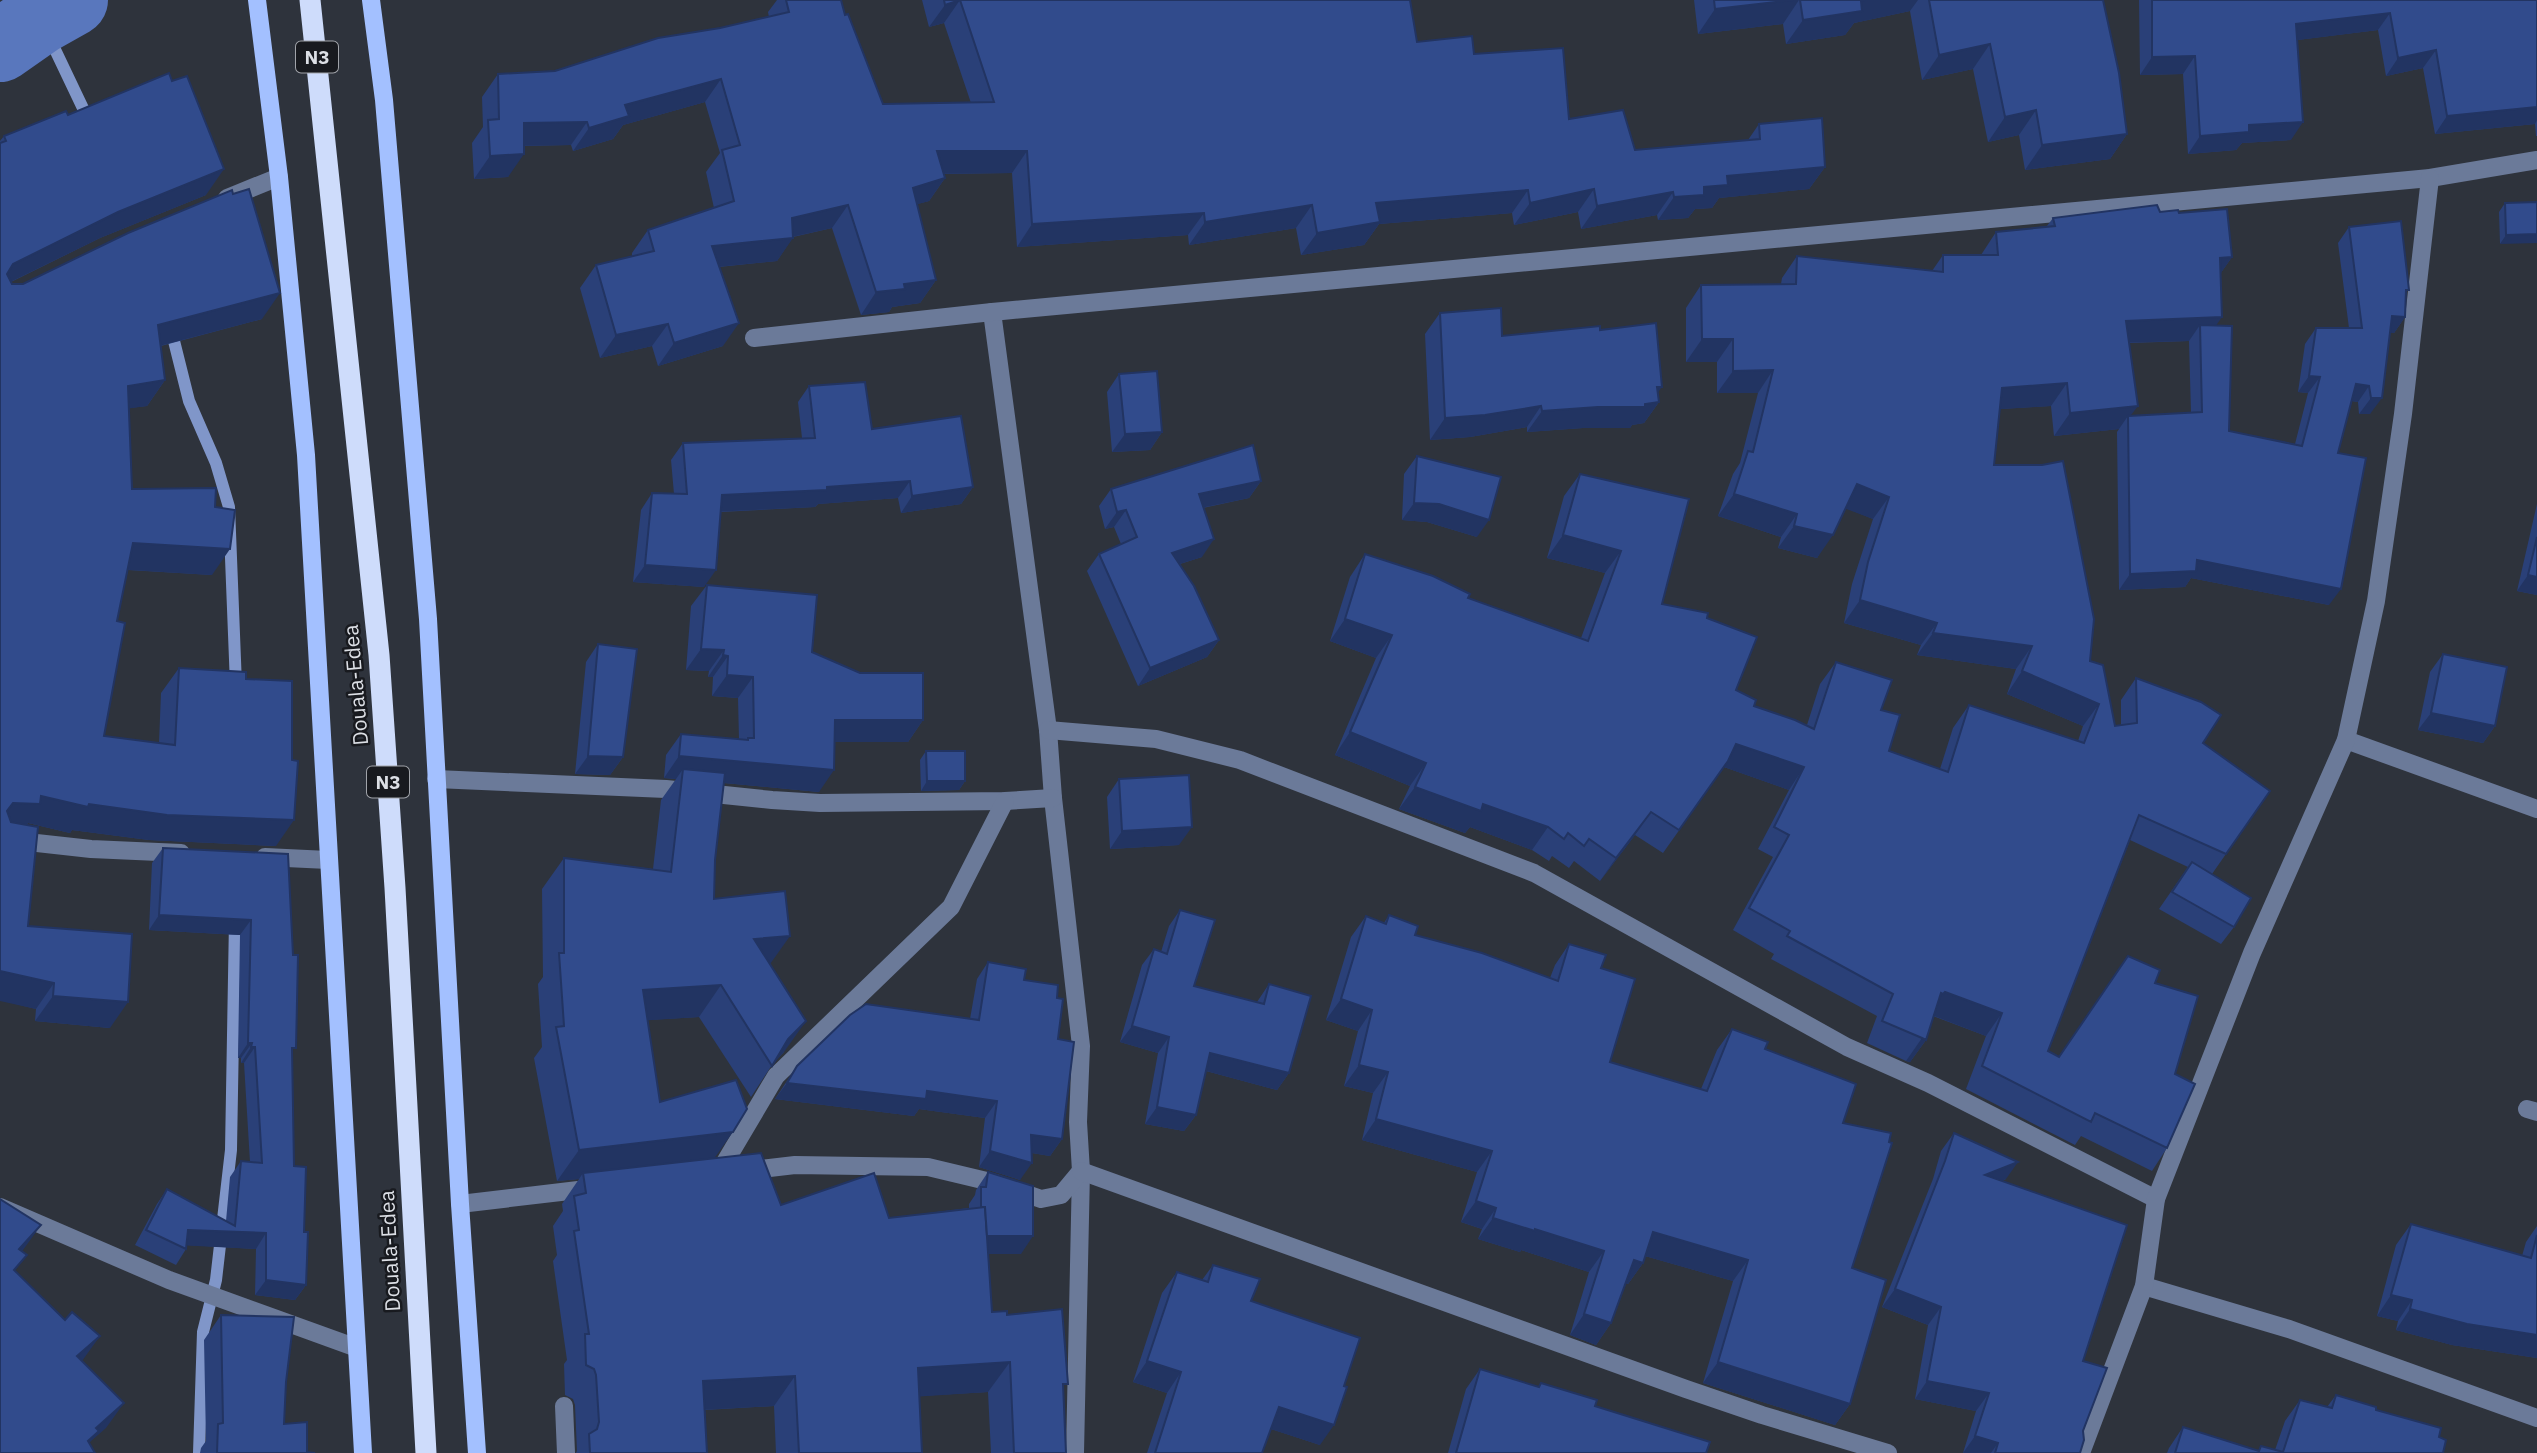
<svg xmlns="http://www.w3.org/2000/svg" width="2537" height="1453" viewBox="0 0 2537 1453" font-family="'IBM Plex Sans',sans-serif">
	<rect width="100%" height="100%" fill="#2e333c"/>
	<g fill="none" stroke-linecap="round" stroke-linejoin="round">
		<g stroke="#8096c9" stroke-width="12">
			<polyline points="40,18 90,123"/>
			<polyline points="171,329 189,401 216,463 229,507 236,685"/>
			<polyline points="199,1453 203,1332 216,1280 231,1150 235,920"/>
		</g>
		<polyline stroke="#5977bd" stroke-width="72" points="0,46 40,18 72,0"/>
		<g stroke="#6b7a99" stroke-width="18">
			<polyline points="227,198 279,177"/>
			<polyline points="992,312 1048,730 1053,798 1081,1046 1078,1122 1081,1171 1075,1453"/>
			<polyline points="754,338 992,312 2430,178 2537,160"/>
			<polyline points="1048,730 1156,739 1240,760 1534,873 1847,1047 1928,1083 2156,1199"/>
			<polyline points="2346,740 2537,809"/>
			<polyline points="436,779 666,789 772,800 820,803 1005,801 1053,798"/>
			<polyline points="0,839 91,849 181,853"/>
			<polyline points="265,857 328,860"/>
			<polyline points="2527,1109 2537,1112"/>
			<polyline points="744,1171 795,1165 928,1167 995,1183 1041,1199 1061,1195 1081,1171"/>
			<polyline points="1081,1171 1686,1389 1762,1415 1888,1453"/>
			<polyline points="718,1174 776,1076 951,907 1005,801"/>
			<polyline points="460,1204 595,1188"/>
			<polyline points="0,1207 169,1280 357,1348"/>
			<polyline points="2144,1286 2289,1329 2537,1418"/>
			<polyline points="564,1406 566,1453"/>
			<polyline points="2081,1453 2144,1286 2156,1199 2252,953 2346,740 2376,601 2403,414 2430,178"/>
		</g>
		<g stroke="#a3c0ff" stroke-width="18">
			<polyline points="257,0 279,177 306,455 363,1453"/>
			<polyline points="371,0 384,100 428,619 460,1204 477,1453"/>
		</g>
		<polyline stroke="#cedcfb" stroke-width="21" points="310,0 379,655 395,888 426,1453"/>
	</g>
	<g fill="#2a4078" fill-rule="evenodd">
		<polygon points="777,0 841,0 845,15 883,104 971,103 944,23 929,27 922,0 1410,0 1417,42 1474,54 1569,119 1635,150 1748,140 1759,124 1825,167 1809,189 1719,198 1712,208 1695,209 1688,218 1658,220 1657,215 1581,229 1578,212 1514,225 1512,213 1379,224 1364,245 1301,255 1296,228 1189,245 1188,235 1017,247 1012,173 944,174 945,178 929,201 917,204 936,280 920,303 892,307 889,312 861,315 832,228 793,237 777,261 719,267 723,346 658,366 652,346 600,358 580,288 596,265 632,256 632,253 648,230 714,208 706,172 720,153 705,102 623,125 613,139 573,151 571,145 524,146 508,177 474,179 472,143 483,127 482,97 498,74 555,71 769,17 768,12"/>
		<polygon points="1694,0 2103,0 2127,134 2110,159 2025,170 2019,135 1988,142 1973,69 1922,80 1910,11 1854,23 1845,35 1786,44 1783,24 1698,34"/>
		<polygon points="2139,0 2537,0 2537,136 2536,136 2535,124 2435,134 2423,68 2386,76 2378,30 2297,40 2291,140 2242,143 2236,150 2188,154 2183,74 2140,75"/>
		<polygon points="68,115 206,195 100,238 11,282 12,284 262,319 161,346 165,380 147,406 129,408 132,489 212,575 128,570 117,621 104,736 159,743 161,693 179,668 246,679 276,846 149,840 72,830 70,833 28,823 26,825 28,926 110,1028 35,1021 36,1009 0,1000 0,141 4,136"/>
		<polygon points="2537,202 2500,244 2499,212 2505,203"/>
		<path d="M 2160,212 L 2179,213 L 2232,257 L 2220,274 L 2216,325 L 2229,431 L 2295,444 L 2308,393 L 2298,392 L 2305,344 L 2316,328 L 2349,328 L 2338,243 L 2349,227 L 2406,294 L 2405,317 L 2394,333 L 2390,332 L 2370,414 L 2359,414 L 2358,402 L 2352,401 L 2338,453 L 2329,605 L 2191,578 L 2185,587 L 2119,590 L 2117,432 L 2119,429 L 2054,436 L 2051,406 L 2000,409 L 1994,465 L 2090,661 L 2115,726 L 2121,725 L 2121,700 L 2136,678 L 2203,743 L 2270,791 L 2212,874 L 2234,927 L 2221,944 L 2159,909 L 2188,867 L 2130,840 L 2048,1051 L 2059,1057 L 2155,983 L 2175,1074 L 2167,1148 L 2152,1171 L 2081,1136 L 2075,1145 L 1966,1089 L 1986,1036 L 1933,1016 L 1926,1040 L 1910,1062 L 1906,1061 L 1867,1043 L 1877,1016 L 1771,959 L 1774,954 L 1733,930 L 1773,857 L 1758,849 L 1789,790 L 1724,767 L 1663,853 L 1635,835 L 1600,881 L 1574,861 L 1569,868 L 1552,856 L 1549,861 L 1532,850 L 1470,827 L 1465,833 L 1399,809 L 1410,786 L 1335,755 L 1376,658 L 1330,641 L 1350,577 L 1365,554 L 1468,598 L 1581,638 L 1605,573 L 1547,558 L 1564,496 L 1580,474 L 1662,604 L 1707,618 L 1736,690 L 1754,706 L 1807,725 L 1820,684 L 1836,662 L 1881,710 L 1889,751 L 1940,769 L 1953,728 L 1969,705 L 2078,741 L 2083,726 L 2007,694 L 2016,669 L 1917,655 L 1921,645 L 1844,623 L 1852,584 L 1873,519 L 1846,508 L 1817,558 L 1778,548 L 1781,537 L 1718,516 L 1733,474 L 1740,463 L 1758,393 L 1717,393 L 1717,362 L 1686,362 L 1686,308 L 1701,285 L 1781,284 L 1782,278 L 1797,256 L 1932,271 L 1943,255 L 1981,255 L 1996,232 L 2047,226 L 2053,218 ZM 2189,341 L 2191,413 L 2131,416 L 2129,343 Z"/>
		<polygon points="1440,313 1502,336 1600,330 1657,393 1659,402 1644,423 1632,425 1630,428 1583,428 1527,432 1527,427 1470,437 1430,440 1425,334"/>
		<polygon points="1119,374 1162,432 1150,450 1112,452 1107,392"/>
		<polygon points="809,386 872,429 973,487 961,504 901,513 898,498 818,504 815,507 721,512 704,587 633,582 641,510 652,493 674,494 671,460 683,443 802,438 798,402"/>
		<polygon points="1417,456 1477,537 1427,522 1402,520 1404,474"/>
		<polygon points="1261,481 1249,498 1203,508 1202,557 1180,564 1219,640 1207,657 1138,686 1087,571 1099,554 1121,544 1114,527 1105,529 1099,506 1111,489"/>
		<polygon points="2537,504 2537,595 2517,591"/>
		<polygon points="707,585 812,652 923,720 908,742 834,742 819,792 724,783 715,860 714,899 770,964 784,1052 774,1062 751,1097 699,1017 647,1020 660,1102 715,1158 781,1205 889,1218 969,1208 969,1204 975,1195 976,1190 988,1172 1021,1254 988,1254 992,1312 1007,1315 1063,1391 1066,1453 991,1453 988,1392 919,1396 922,1453 776,1453 774,1406 705,1410 707,1453 576,1453 577,1451 575,1405 573,1399 565,1395 564,1364 567,1360 553,1261 557,1255 553,1226 563,1211 562,1204 579,1179 557,1181 534,1058 542,1047 538,984 543,977 542,889 564,858 653,869 661,800 676,779 664,778 666,755 681,734 739,739 738,698 712,696 713,677 708,677 709,671 686,670 691,606"/>
		<polygon points="598,644 623,757 610,775 575,774 586,662"/>
		<polygon points="2443,654 2495,726 2483,743 2418,730 2430,672"/>
		<polygon points="926,751 965,781 959,790 921,791 920,760"/>
		<polygon points="1119,779 1179,845 1110,849 1107,797"/>
		<polygon points="163,848 288,854 294,1166 304,1232 306,1285 295,1300 255,1295 256,1249 187,1245 186,1249 176,1265 135,1245 157,1204 167,1189 226,1221 230,1177 241,1161 250,1162 244,1063 241,1063 241,1058 238,1058 240,935 149,930 152,863"/>
		<polygon points="1180,910 1194,986 1257,1002 1269,984 1289,1073 1277,1090 1206,1071 1196,1115 1184,1131 1145,1124 1158,1053 1120,1042 1142,965 1154,949 1161,952 1169,926"/>
		<polygon points="1389,915 1415,935 1550,978 1555,965 1569,944 1601,968 1610,1062 1701,1089 1717,1050 1732,1029 1765,1049 1843,1123 1852,1268 1850,1404 1835,1425 1703,1383 1733,1281 1645,1256 1643,1263 1628,1284 1626,1283 1611,1323 1596,1345 1570,1335 1589,1272 1521,1250 1520,1252 1478,1239 1482,1229 1461,1222 1477,1172 1362,1140 1373,1093 1344,1086 1358,1031 1326,1020 1351,937 1366,916 1384,923"/>
		<polygon points="988,962 1057,998 1062,1139 1050,1156 1032,1153 1020,1180 979,1167 985,1118 919,1109 914,1116 775,1099 797,1066 970,1019 977,979"/>
		<polygon points="1954,1133 2006,1179 2002,1181 2083,1361 2083,1431 2080,1453 1963,1453 1976,1411 1915,1399 1928,1325 1882,1307 1933,1179 1941,1151"/>
		<polygon points="2411,1224 2522,1256 2526,1242 2537,1226 2537,1358 2452,1345 2396,1330 2398,1321 2377,1316 2396,1245"/>
		<polygon points="1213,1265 1251,1301 1320,1445 1271,1429 1262,1453 1147,1453 1167,1393 1133,1382 1162,1293 1177,1272 1202,1280"/>
		<polygon points="221,1315 286,1382 284,1424 307,1452 315,1453 200,1453 201,1448 206,1441 204,1340"/>
		<polygon points="1480,1369 1538,1387 1541,1383 1706,1453 1448,1453 1466,1389"/>
		<polygon points="2336,1395 2376,1410 2439,1437 2443,1453 2167,1453 2169,1448 2183,1427 2258,1451 2261,1446 2275,1450 2285,1421 2300,1400 2327,1407"/>
	</g>
	<g fill="#223462">
		<polygon points="960,0 944,23 929,27 945,5"/>
		<polygon points="1793,0 1799,0 1783,24 1698,34 1715,9"/>
		<polygon points="1865,0 1918,0 1910,11 1854,23 1845,35 1786,44 1803,20"/>
		<polygon points="2390,13 2378,30 2283,42 2296,24"/>
		<polygon points="1990,44 1973,69 1922,80 1939,55"/>
		<polygon points="2436,50 2423,68 2386,76 2398,58"/>
		<polygon points="2195,56 2183,74 2140,75 2152,57"/>
		<polygon points="721,79 705,102 623,125 613,139 573,151 589,128 625,105"/>
		<polygon points="2537,107 2537,120 2535,124 2435,134 2447,116"/>
		<polygon points="2036,110 2019,135 1988,142 2005,117"/>
		<polygon points="587,122 571,145 508,146 524,123"/>
		<polygon points="2303,122 2291,140 2242,143 2236,150 2188,154 2200,136 2249,125"/>
		<polygon points="2127,134 2110,159 2025,170 2042,145"/>
		<polygon points="937,151 1027,151 1012,173 921,174"/>
		<polygon points="524,154 508,177 474,179 490,156"/>
		<polygon points="1825,167 1809,189 1719,198 1712,208 1695,209 1688,218 1658,220 1674,197 1704,187 1727,176"/>
		<polygon points="224,169 206,195 100,238 0,287 13,264 118,212"/>
		<polygon points="945,178 929,201 897,210 913,188"/>
		<polygon points="1594,189 1578,212 1514,225 1530,203"/>
		<polygon points="1528,190 1512,213 1379,224 1364,245 1301,255 1317,233 1376,203"/>
		<polygon points="1673,192 1657,215 1581,229 1597,206"/>
		<polygon points="848,205 832,228 787,238 793,238 777,261 696,269 712,246 792,218"/>
		<polygon points="1312,205 1296,228 1189,245 1205,222"/>
		<polygon points="1204,213 1188,235 1017,247 1032,224"/>
		<polygon points="2537,234 2537,243 2500,244 2506,235"/>
		<polygon points="2232,257 2216,280 2220,258"/>
		<polygon points="936,280 920,303 892,307 889,312 861,315 876,292 904,284"/>
		<polygon points="280,293 262,319 140,351 158,325"/>
		<polygon points="2392,316 2405,317 2394,333 2381,332"/>
		<polygon points="2222,317 2206,340 2200,325 2189,341 2110,343 2126,321"/>
		<polygon points="739,323 723,346 658,366 674,343"/>
		<polygon points="668,324 652,346 600,358 616,335"/>
		<polygon points="1702,339 1733,339 1717,362 1686,362"/>
		<polygon points="1773,370 1758,393 1717,393 1733,371"/>
		<polygon points="2309,376 2320,377 2308,393 2298,392"/>
		<polygon points="165,380 147,406 110,411 128,386"/>
		<polygon points="2067,383 2051,406 1986,410 2002,388"/>
		<polygon points="2356,384 2369,386 2358,402 2345,400"/>
		<polygon points="1662,387 1650,403 1659,402 1644,423 1632,425 1630,428 1583,428 1527,432 1542,411"/>
		<polygon points="2371,398 2382,398 2370,414 2359,414"/>
		<polygon points="1541,406 1527,427 1470,437 1430,440 1445,418"/>
		<polygon points="2138,406 2128,419 2128,416 2119,429 2054,436 2070,413"/>
		<polygon points="1162,432 1150,450 1112,452 1125,434"/>
		<polygon points="910,481 898,498 818,504 815,507 710,512 722,495"/>
		<polygon points="1261,481 1249,498 1186,511 1199,494"/>
		<polygon points="1857,484 1889,497 1873,519 1841,507"/>
		<polygon points="973,487 961,504 901,513 912,496"/>
		<polygon points="1734,494 1797,514 1781,537 1718,516"/>
		<polygon points="1414,503 1439,504 1489,520 1477,537 1427,522 1402,520"/>
		<polygon points="1126,510 1114,527 1105,529 1117,512"/>
		<polygon points="1794,526 1833,535 1817,558 1778,548"/>
		<polygon points="1563,535 1621,551 1605,573 1547,558"/>
		<polygon points="1214,539 1202,557 1160,570 1172,553"/>
		<polygon points="133,543 230,549 212,575 115,569"/>
		<polygon points="2197,560 2341,589 2329,605 2191,578 2185,587 2119,590 2130,574"/>
		<polygon points="645,565 716,570 704,587 633,582"/>
		<polygon points="2528,575 2537,577 2537,595 2517,591"/>
		<polygon points="1860,600 1937,623 1921,645 1844,623"/>
		<polygon points="1345,619 1392,635 1376,658 1330,641"/>
		<polygon points="1933,633 2032,646 2016,669 1917,655"/>
		<polygon points="1219,640 1207,657 1138,686 1150,668"/>
		<polygon points="701,649 724,650 709,671 686,670"/>
		<polygon points="723,655 728,656 713,677 708,677"/>
		<polygon points="2022,671 2099,704 2083,726 2007,694"/>
		<polygon points="727,675 753,677 738,698 712,696"/>
		<polygon points="2431,713 2495,726 2483,743 2418,730"/>
		<polygon points="835,720 923,720 908,742 820,742"/>
		<polygon points="1350,732 1426,763 1410,786 1335,755"/>
		<polygon points="1736,744 1804,767 1789,790 1724,767 1663,853 1724,767"/>
		<polygon points="588,756 623,757 610,775 575,774"/>
		<polygon points="679,756 834,770 819,792 682,779 683,769 676,779 664,778"/>
		<polygon points="927,781 965,781 959,790 921,791"/>
		<polygon points="1415,787 1483,804 1548,827 1532,850 1470,827 1465,833 1399,809"/>
		<polygon points="41,796 89,804 294,820 276,846 149,840 72,830 70,833 28,823 22,830 0,821 13,803"/>
		<polygon points="1651,812 1635,835 1600,881 1616,858"/>
		<polygon points="1192,827 1179,845 1110,849 1122,831"/>
		<polygon points="159,915 251,920 240,935 149,930"/>
		<polygon points="790,936 768,967 754,939"/>
		<polygon points="0,971 54,983 36,1009 0,1001"/>
		<polygon points="721,985 699,1017 621,1022 643,990"/>
		<polygon points="1945,992 2002,1013 1986,1036 1929,1014 1941,993"/>
		<polygon points="53,996 128,1002 110,1028 35,1021"/>
		<polygon points="1341,999 1372,1010 1358,1031 1326,1020"/>
		<polygon points="806,1021 784,1052 772,1065 788,1039"/>
		<polygon points="1132,1026 1169,1037 1158,1053 1120,1042"/>
		<polygon points="1922,1038 1926,1040 1910,1062 1906,1061"/>
		<polygon points="248,1043 252,1043 241,1058 238,1058"/>
		<polygon points="251,1047 255,1047 244,1063 241,1063"/>
		<polygon points="1210,1053 1289,1073 1277,1090 1199,1069"/>
		<polygon points="1359,1065 1388,1072 1373,1093 1344,1086"/>
		<polygon points="787,1083 927,1091 997,1101 985,1118 919,1109 914,1116 775,1099"/>
		<polygon points="1157,1107 1196,1115 1184,1131 1145,1124"/>
		<polygon points="1376,1119 1492,1151 1477,1172 1362,1140"/>
		<polygon points="733,1132 711,1163 583,1173 579,1179 557,1181 579,1150"/>
		<polygon points="1031,1135 1062,1139 1050,1156 1020,1151"/>
		<polygon points="990,1151 1032,1163 1020,1180 979,1167"/>
		<polygon points="2018,1162 2006,1179 1973,1193 1985,1175"/>
		<polygon points="1476,1201 1496,1208 1482,1229 1461,1222"/>
		<polygon points="1493,1218 1535,1229 1604,1251 1589,1272 1521,1250 1520,1252 1478,1239"/>
		<polygon points="41,1225 23,1250 1,1274 19,1249"/>
		<polygon points="188,1230 266,1233 256,1249 177,1245"/>
		<polygon points="1653,1232 1748,1260 1733,1281 1638,1254"/>
		<polygon points="982,1236 1033,1236 1021,1254 969,1254"/>
		<polygon points="1634,1260 1643,1263 1628,1284 1619,1281"/>
		<polygon points="266,1280 306,1285 295,1300 255,1295"/>
		<polygon points="1895,1289 1941,1307 1928,1325 1882,1307"/>
		<polygon points="2391,1295 2412,1300 2398,1321 2377,1316"/>
		<polygon points="2410,1309 2537,1335 2537,1358 2452,1345 2396,1330"/>
		<polygon points="1584,1314 1611,1323 1596,1345 1570,1335"/>
		<polygon points="100,1336 82,1361 77,1356"/>
		<polygon points="1147,1361 1181,1372 1167,1393 1133,1382"/>
		<polygon points="1010,1362 988,1392 897,1398 918,1368"/>
		<polygon points="1718,1362 1850,1404 1835,1425 1703,1383"/>
		<polygon points="795,1376 774,1406 682,1411 703,1381"/>
		<polygon points="1927,1381 1989,1393 1976,1411 1915,1399"/>
		<polygon points="124,1403 106,1428 91,1441 83,1453 79,1453 96,1428"/>
		<polygon points="1279,1407 1334,1425 1320,1445 1265,1427"/>
		<polygon points="1975,1436 1998,1443 1991,1453 1963,1453"/>
	</g>
	<g fill="#314b8c" stroke="#223462" stroke-width="2">
		<polygon points="786,0 841,0 845,15 848,14 883,104 994,102 960,0 945,5 944,0 1410,0 1417,42 1472,36 1474,54 1563,48 1569,119 1623,110 1635,150 1760,139 1759,124 1822,118 1825,167 1727,176 1728,185 1704,187 1704,195 1674,197 1673,192 1597,206 1594,189 1530,203 1528,190 1376,203 1380,222 1317,233 1312,205 1205,222 1204,213 1032,224 1027,151 937,151 945,178 913,188 936,280 904,284 905,289 876,292 848,205 792,218 793,238 712,246 739,323 674,343 668,324 616,335 596,265 654,251 648,230 734,201 722,150 740,145 721,79 625,105 629,116 589,128 587,122 524,123 524,154 490,156 488,120 499,119 498,74 555,71 658,38 720,28 789,12"/>
		<polygon points="1714,0 1793,0 1715,9"/>
		<polygon points="1800,0 1865,0 1861,1 1862,11 1803,20"/>
		<polygon points="1929,0 2103,0 2119,73 2127,134 2042,145 2036,110 2005,117 1990,44 1939,55"/>
		<polygon points="2152,0 2537,0 2537,107 2447,116 2436,50 2398,58 2390,13 2296,24 2303,122 2249,125 2249,132 2200,136 2195,56 2152,57"/>
		<polygon points="169,73 172,81 187,76 224,169 118,212 13,264 7,274 12,284 23,284 128,233 232,190 233,194 249,189 280,293 158,325 165,380 128,386 132,489 216,488 215,507 235,510 230,549 133,543 117,621 125,623 104,736 175,745 179,668 246,672 246,679 292,681 292,760 298,761 294,820 167,815 89,804 88,807 41,796 40,804 13,803 7,811 11,822 38,827 28,926 132,934 128,1002 53,996 54,983 0,971 0,143 6,141 4,136 66,111 68,115"/>
		<polygon points="2537,202 2537,234 2506,235 2505,203"/>
		<polygon points="2157,205 2160,212 2178,210 2179,213 2227,209 2232,257 2220,258 2222,317 2126,321 2138,406 2070,413 2067,383 2002,388 1994,465 2042,465 2063,461 2094,619 2090,661 2103,665 2115,726 2137,723 2136,678 2201,702 2221,715 2203,743 2270,791 2226,854 2139,815 2048,1051 2059,1057 2128,956 2160,970 2155,983 2198,996 2175,1074 2195,1084 2167,1148 2095,1113 2091,1122 1982,1066 2002,1013 1945,992 1943,994 1941,993 1926,1040 1922,1038 1882,1021 1893,994 1787,936 1790,931 1749,908 1789,835 1774,827 1804,767 1736,744 1728,761 1679,830 1651,812 1616,858 1589,839 1584,846 1568,833 1564,839 1548,827 1483,804 1481,811 1415,787 1426,763 1350,732 1392,635 1345,619 1365,554 1433,576 1470,594 1468,598 1588,641 1621,551 1563,535 1580,474 1689,499 1662,604 1708,613 1707,618 1757,637 1736,690 1756,700 1754,706 1795,720 1814,729 1836,662 1892,680 1881,710 1900,715 1889,751 1948,772 1969,705 2084,743 2099,704 2022,671 2032,646 1933,633 1937,623 1860,600 1868,562 1889,497 1857,484 1833,535 1794,526 1797,514 1734,494 1748,451 1753,452 1773,370 1733,371 1733,339 1702,339 1701,285 1796,284 1797,256 1943,272 1943,255 1998,255 1996,232 2055,226 2053,218"/>
		<polygon points="2401,221 2409,290 2406,290 2405,317 2392,316 2382,398 2371,398 2369,386 2356,384 2338,453 2366,458 2341,589 2197,560 2196,571 2130,574 2128,416 2202,412 2200,325 2232,326 2229,431 2302,446 2320,377 2309,376 2316,328 2362,328 2349,227"/>
		<polygon points="1501,308 1502,336 1600,326 1600,330 1656,323 1662,387 1657,387 1659,402 1645,404 1645,407 1598,407 1542,411 1541,406 1485,415 1445,418 1440,313"/>
		<polygon points="1157,371 1162,432 1125,434 1119,374"/>
		<polygon points="865,382 872,429 961,416 973,487 912,496 910,481 827,487 827,490 722,495 716,570 645,565 652,493 687,494 683,443 815,438 809,386"/>
		<polygon points="1253,445 1261,481 1199,494 1214,539 1172,553 1194,586 1219,640 1150,668 1099,554 1137,537 1126,510 1117,512 1111,489"/>
		<polygon points="1417,456 1501,477 1489,520 1439,504 1414,503"/>
		<polygon points="2537,537 2537,577 2528,575"/>
		<polygon points="707,585 817,595 812,652 860,673 923,673 923,720 835,720 834,770 679,756 681,734 748,740 748,738 754,738 753,677 727,675 728,656 723,655 724,650 701,649"/>
		<polygon points="598,644 637,649 623,757 588,756"/>
		<polygon points="2443,654 2507,667 2495,726 2431,713"/>
		<polygon points="926,751 965,751 965,781 927,781"/>
		<polygon points="683,769 725,773 715,860 714,899 785,891 790,936 754,939 806,1021 788,1039 772,1066 721,985 643,990 660,1102 736,1080 747,1109 733,1132 579,1150 556,1027 564,1026 559,953 564,953 564,858 671,872"/>
		<polygon points="1189,775 1192,827 1122,831 1119,779"/>
		<polygon points="163,848 288,854 293,955 298,955 296,1048 292,1048 294,1166 306,1167 304,1232 308,1232 306,1285 266,1280 266,1233 188,1230 186,1249 146,1230 167,1189 235,1226 241,1161 262,1163 255,1047 251,1047 252,1043 248,1043 251,920 159,915"/>
		<polygon points="2192,862 2251,898 2234,927 2172,892"/>
		<polygon points="1180,910 1215,920 1194,986 1264,1004 1269,984 1311,996 1289,1073 1210,1053 1196,1115 1157,1107 1169,1037 1132,1026 1154,949 1167,954"/>
		<polygon points="1389,915 1418,926 1415,935 1482,953 1558,981 1569,944 1606,955 1601,968 1635,979 1610,1062 1707,1091 1732,1029 1768,1042 1765,1049 1856,1084 1843,1123 1891,1133 1889,1142 1892,1143 1852,1268 1886,1280 1850,1404 1718,1362 1748,1260 1653,1232 1643,1263 1634,1260 1611,1323 1584,1314 1604,1251 1535,1229 1535,1231 1493,1218 1496,1208 1476,1201 1492,1151 1376,1119 1388,1072 1359,1065 1372,1010 1341,999 1366,916 1386,924"/>
		<polygon points="988,962 1026,969 1024,980 1058,985 1057,998 1063,999 1058,1039 1074,1042 1062,1139 1031,1135 1032,1163 990,1151 997,1101 927,1091 926,1099 787,1083 797,1066 850,1015 866,1004 979,1020"/>
		<polygon points="1954,1133 2018,1162 1985,1175 2127,1225 2083,1361 2107,1368 2083,1431 2084,1440 2080,1453 1995,1453 1998,1443 1975,1436 1989,1393 1927,1381 1941,1307 1895,1289 1945,1161"/>
		<polygon points="761,1153 781,1205 874,1173 889,1218 985,1207 992,1312 1007,1311 1007,1315 1062,1309 1068,1384 1063,1384 1066,1453 1014,1453 1010,1362 918,1368 922,1453 799,1453 795,1376 703,1381 707,1453 590,1453 589,1434 597,1429 599,1422 596,1375 594,1369 586,1365 585,1334 589,1334 574,1231 579,1230 574,1196 586,1193 583,1173"/>
		<polygon points="988,1172 1033,1186 1033,1236 987,1236 985,1207 981,1207 981,1187 986,1187"/>
		<polygon points="0,1199 41,1225 19,1249 27,1255 14,1270 65,1320 72,1312 100,1336 77,1356 124,1403 96,1428 99,1431 88,1441 95,1453 0,1453"/>
		<polygon points="2411,1224 2531,1258 2537,1235 2537,1335 2467,1324 2410,1309 2412,1300 2391,1295"/>
		<polygon points="1213,1265 1260,1279 1251,1301 1360,1338 1344,1386 1347,1387 1334,1425 1279,1407 1262,1453 1155,1453 1181,1372 1147,1361 1177,1272 1208,1282"/>
		<polygon points="221,1315 294,1317 286,1382 284,1424 307,1422 307,1452 315,1453 217,1453 218,1424 223,1423"/>
		<polygon points="1480,1369 1539,1387 1541,1383 1597,1400 1595,1406 1710,1442 1706,1453 1456,1453"/>
		<polygon points="2336,1395 2376,1407 2376,1410 2441,1428 2439,1437 2446,1440 2443,1453 2175,1453 2183,1427 2259,1451 2261,1446 2283,1452 2300,1400 2332,1408"/>
	</g>
	<g text-anchor="middle" stroke-width="5" stroke-linejoin="round" paint-order="stroke">
		<g fill="#181a1f" stroke="#a1a4aa" stroke-width="2">
			<rect x="296" y="41.5" width="42" height="31" rx="5"/>
			<rect x="367" y="766.5" width="42" height="31" rx="5"/>
		</g>
		<g font-size="19" font-weight="bold" fill="#dcdfe5">
			<text x="317" y="64">N3</text>
			<text x="388" y="789">N3</text>
		</g>
		<g font-size="21" fill="#dcdfe5" stroke="#181a1f">
			<text transform="translate(356 685) rotate(-95)" y="7">Douala-Edea</text>
			<text transform="translate(390 1251) rotate(-93)" y="7">Douala-Edea</text>
		</g>
	</g>
</svg>
